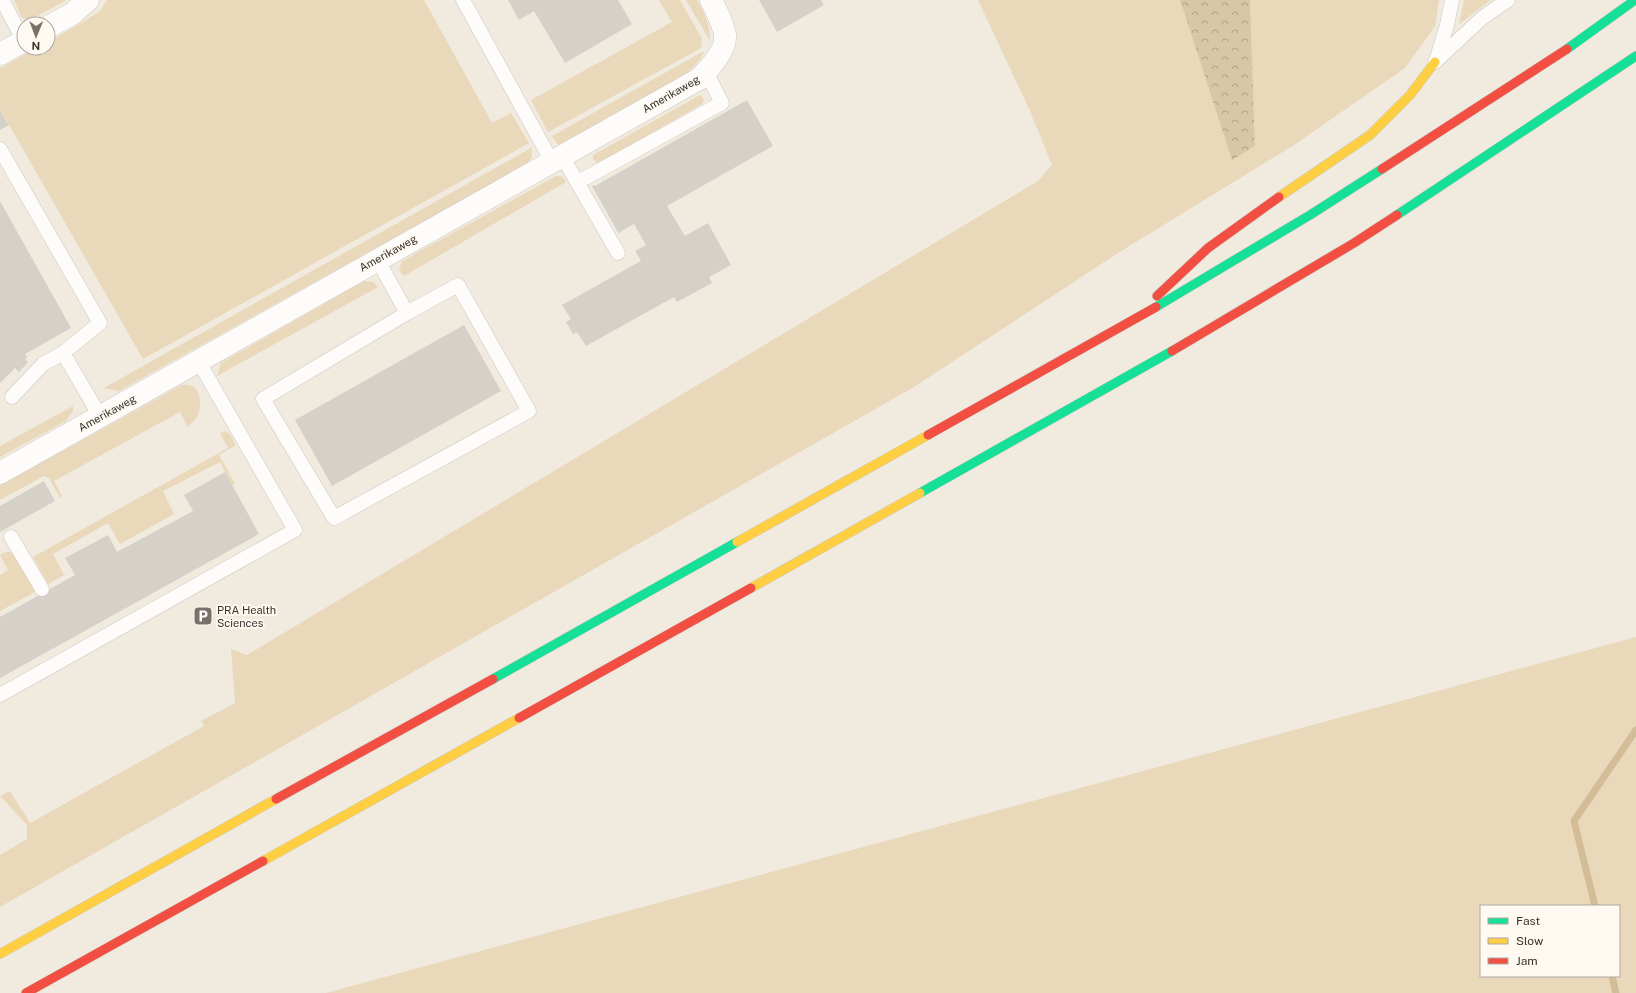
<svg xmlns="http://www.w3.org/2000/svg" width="1636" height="993" viewBox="0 0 1636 993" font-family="'Public Sans',sans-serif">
	<defs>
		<pattern id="forest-crowns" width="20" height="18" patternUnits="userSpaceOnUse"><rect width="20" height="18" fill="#d9c6a7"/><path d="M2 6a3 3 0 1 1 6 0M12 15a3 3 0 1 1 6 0" fill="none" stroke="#b1a188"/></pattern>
	</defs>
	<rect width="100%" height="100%" fill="#f0eadf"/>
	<g fill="#ead8bb" fill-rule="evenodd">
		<polygon points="14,0 67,0 30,20 22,18"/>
		<polygon points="107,0 424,0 492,123 511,113 529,143 143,359 0,109 0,68 37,48 48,48 48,42 86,20 100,11"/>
		<polygon points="659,0 680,0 702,39 701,48 548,132 531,100 672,22"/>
		<path d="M 686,0 L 697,0 C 705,14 710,25 710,41 Z"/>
		<polygon points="978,0 1180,0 1232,159 1255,146 1250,0 1439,0 1435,26 1405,68 1294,145 1118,253 914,387 0,907 0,855 27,839 27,825 0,796 10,791 30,823 204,726 201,721 235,703 231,649 247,655 1038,181 1052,165 1030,111"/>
		<polygon points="1464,0 1491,0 1459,24"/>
		<path d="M 704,51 C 700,62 692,68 683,76 L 558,145 L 552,136 Z"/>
		<polygon points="700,95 704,100 702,104 599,164 593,159 593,155"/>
		<path d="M 531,148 C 533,154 532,158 528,163 L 119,391 L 104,388 Z"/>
		<polygon points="556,176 563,177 566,182 404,276 399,270 402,261"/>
		<polygon points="364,281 373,282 378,287 217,376 221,363"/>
		<path d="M 182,385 C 200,382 203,402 198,415 C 196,419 191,423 188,427 L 180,412 L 54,481 L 62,496 L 60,498 L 49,478 L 44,476 L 0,500 L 0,486 Z"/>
		<polygon points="73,406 73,411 66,421 0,457 0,446"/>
		<polygon points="225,431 230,434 236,445 219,455 235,484 232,485 220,462 163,491 174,514 120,544 108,523 53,554 64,575 48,584 33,557 228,448 220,433"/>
		<polygon points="5,552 10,552 15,555 35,592 0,611 0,575 8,570 0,555"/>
		<path d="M 1636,637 L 1636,993 L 326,993 ZM 1481,906 L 1619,906 L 1619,976 L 1481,976 Z"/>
	</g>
	<polygon fill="url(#forest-crowns)" points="1180,0 1250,0 1255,146 1232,160"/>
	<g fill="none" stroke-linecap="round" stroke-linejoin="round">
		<g stroke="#d3bc98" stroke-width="7">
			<polyline points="1595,906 1574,821 1636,730"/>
			<polyline points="1612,976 1616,993"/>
		</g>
	</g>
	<g fill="#d6d1c8">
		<polygon points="508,0 618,0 632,24 565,63 534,11 519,20"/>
		<polygon points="759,0 821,0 824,5 777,32"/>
		<polygon points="747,100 773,146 667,206 685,236 708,223 731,265 709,277 712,283 677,302 674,297 586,346 577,332 573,334 566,322 571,319 562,305 641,261 635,251 646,245 634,224 620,232 619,234 592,186 594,185 595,186"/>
		<polygon points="0,110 9,125 0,130"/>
		<polygon points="0,201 71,328 25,354 27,357 25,359 28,362 19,372 15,368 0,383"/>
		<polygon points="464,325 501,391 332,486 295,420"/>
		<polygon points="225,472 259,534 0,678 0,617 75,575 65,558 108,535 117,552 193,511 184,495"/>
		<polygon points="44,481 55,501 0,532 0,506"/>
	</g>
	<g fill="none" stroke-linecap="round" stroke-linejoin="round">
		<g stroke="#ccc7bf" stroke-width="15">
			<g id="lane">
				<polyline points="2,0 24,41"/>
				<polyline points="463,0 552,162"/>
				<polyline points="1436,61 1447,25 1452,0"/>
				<polyline points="1435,62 1482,18 1508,0"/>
				<polyline points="0,149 100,323 63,353 43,364 12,397"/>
				<polyline points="562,156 618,253"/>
				<polyline points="578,182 722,103 706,72"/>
				<polyline points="377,259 407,313"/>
				<polygon points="458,285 529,411 334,518 263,399 407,313"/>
				<polyline points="63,353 100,416"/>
				<polyline points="11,537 42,589"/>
				<polyline points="0,695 295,530 199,362"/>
			</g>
		</g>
		<g stroke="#ccc7bf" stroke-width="23">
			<g id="street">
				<polyline points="48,27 72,14 88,0"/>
				<polyline points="0,54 24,41"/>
				<path d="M 0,473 L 699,79 C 708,70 727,50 725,35 C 723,22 716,11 711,0"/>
			</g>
		</g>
		<g stroke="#cac7c1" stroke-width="10">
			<g id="fast">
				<polyline points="1567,49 1635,0"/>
				<polyline points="1397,215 1636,56"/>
				<polyline points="1156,307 1310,215 1382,169"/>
				<polyline points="920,493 1172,351"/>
				<polyline points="493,679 737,542"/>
			</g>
		</g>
		<g stroke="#cac7c1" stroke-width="10">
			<g id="slow">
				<polyline points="1279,197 1370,135 1410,95 1435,62"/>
				<polyline points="737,542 928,435"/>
				<polyline points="751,588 920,493"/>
				<polyline points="263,861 519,718"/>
				<polyline points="0,954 276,799"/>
			</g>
		</g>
		<g stroke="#cac7c1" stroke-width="10">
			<g id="jam">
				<polyline points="1382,169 1567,49"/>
				<polyline points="1157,296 1208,248 1279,197"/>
				<polyline points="1172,351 1354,243 1397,215"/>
				<polyline points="928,435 1156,307"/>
				<polyline points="519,718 751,588"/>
				<polyline points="276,799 493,679"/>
				<polyline points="26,993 263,861"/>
			</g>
		</g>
		<use href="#lane" stroke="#fdfcfa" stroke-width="14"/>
		<use href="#street" stroke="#fdfcfa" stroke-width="22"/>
		<use href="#fast" stroke="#16e098" stroke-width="9"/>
		<use href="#slow" stroke="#ffcf43" stroke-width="9"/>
		<use href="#jam" stroke="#f24e42" stroke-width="9"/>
	</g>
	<defs>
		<g id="parking-square" transform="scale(1)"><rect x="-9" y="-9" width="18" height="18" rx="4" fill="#78726a" stroke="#fef9f1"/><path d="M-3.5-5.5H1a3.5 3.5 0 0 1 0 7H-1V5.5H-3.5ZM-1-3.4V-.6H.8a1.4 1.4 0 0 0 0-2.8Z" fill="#fff"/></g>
	</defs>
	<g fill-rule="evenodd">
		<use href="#parking-square" x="203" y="616"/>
	</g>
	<g text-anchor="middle" stroke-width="4" stroke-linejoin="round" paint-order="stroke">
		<g font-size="11" fill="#37322b" stroke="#fef9f1">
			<text transform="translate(671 94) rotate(-30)" y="4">Amerikaweg</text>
			<text transform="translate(388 253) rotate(-29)" y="4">Amerikaweg</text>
			<text transform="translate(107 413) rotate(-29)" y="4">Amerikaweg</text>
		</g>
		<g font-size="11" fill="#37322b" stroke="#fef9f1" text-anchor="start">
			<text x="217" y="614">PRA Health<tspan x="217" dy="13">Sciences</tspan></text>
		</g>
	</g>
	<rect x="1480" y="905" width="140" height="72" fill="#fef9f1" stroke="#aea9a2"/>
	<rect x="1488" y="918" width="20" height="6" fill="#16e098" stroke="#aea9a2"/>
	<text x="1516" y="925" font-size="12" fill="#37322b">Fast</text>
	<rect x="1488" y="938" width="20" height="6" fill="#ffcf43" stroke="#aea9a2"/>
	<text x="1516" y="945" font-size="12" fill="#37322b">Slow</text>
	<rect x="1488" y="958" width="20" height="6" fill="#f24e42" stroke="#aea9a2"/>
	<text x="1516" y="965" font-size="12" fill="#37322b">Jam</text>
	<g transform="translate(36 36) rotate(181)"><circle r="19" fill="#fef9f1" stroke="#aea9a2"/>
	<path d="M0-3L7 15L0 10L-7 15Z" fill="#78726a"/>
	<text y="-6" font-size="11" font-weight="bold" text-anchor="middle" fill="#37322b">N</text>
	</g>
</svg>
